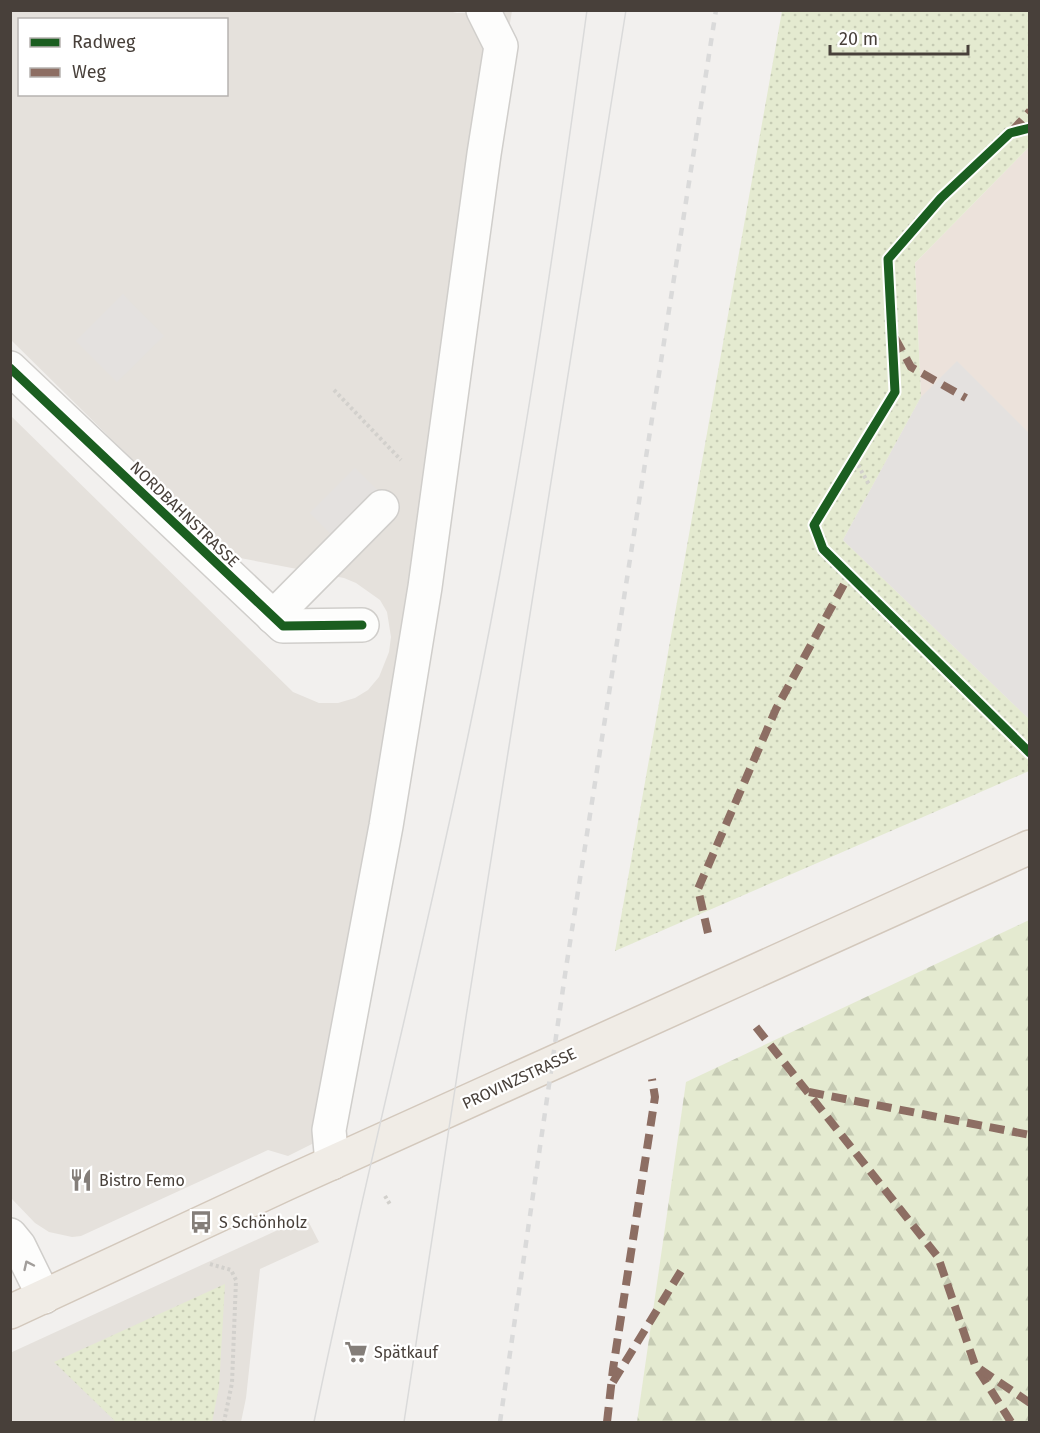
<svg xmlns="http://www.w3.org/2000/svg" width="1040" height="1433" viewBox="0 0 1040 1433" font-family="'Fira Sans',sans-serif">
	<defs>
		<pattern id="grass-dots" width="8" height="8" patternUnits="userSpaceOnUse" patternTransform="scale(1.5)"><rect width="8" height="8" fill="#e4ead0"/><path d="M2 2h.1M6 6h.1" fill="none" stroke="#c5cab3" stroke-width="1.8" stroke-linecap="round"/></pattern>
		<pattern id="forest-firs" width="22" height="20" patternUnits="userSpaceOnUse" patternTransform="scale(1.5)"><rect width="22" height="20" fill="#e4ead0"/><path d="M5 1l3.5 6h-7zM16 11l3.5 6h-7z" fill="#c5cab3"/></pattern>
	</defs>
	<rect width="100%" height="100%" fill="#f2f0ee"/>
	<g fill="#e5e1dc" fill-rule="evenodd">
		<path d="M 444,10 L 457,13 L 512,11 L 318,1141 L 288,1156 L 268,1150 L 81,1236 L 72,1237 L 49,1232 L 35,1223 L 11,1198 L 10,415 L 293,692 L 319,703 L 338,703 L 355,698 L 368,690 L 379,677 L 389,652 L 391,637 L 387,612 L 380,600 L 356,583 L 344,578 L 235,557 L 225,551 L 11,340 L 11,11 ZM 20,20 L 226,20 L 226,94 L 20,94 Z"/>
		<polygon points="306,1217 319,1242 260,1269 246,1398 241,1422 11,1422 10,1353"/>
	</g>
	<polygon fill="#ece2db" points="1029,147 1029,719 843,540 921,397 915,263"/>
	<g fill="url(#grass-dots)">
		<polygon points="782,11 1029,11 1029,147 915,263 921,397 843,540 1029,719 1029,771 615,951"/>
		<polygon points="225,1284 219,1387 212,1422 116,1422 54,1362"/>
	</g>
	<polygon fill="url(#forest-firs)" points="1029,920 1029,1422 637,1422 686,1082"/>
	<g fill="#e4e1df">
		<polygon points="123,294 164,336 117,382 76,341"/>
		<polygon points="957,361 1029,433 1029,719 843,540 921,397"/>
		<polygon points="355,468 391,504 346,549 310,513"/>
	</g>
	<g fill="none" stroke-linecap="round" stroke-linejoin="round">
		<g stroke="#d0cecb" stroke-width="36">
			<g id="minor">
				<polyline points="10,368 283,626 362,625"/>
				<polyline points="273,617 382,507"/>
				<polyline points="332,1163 329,1130 386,826 425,587 484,154 501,46 483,10"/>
				<polyline points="10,1235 19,1246 44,1297"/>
			</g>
		</g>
		<g stroke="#d3c8bc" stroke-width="36">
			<polyline id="major" points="10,1312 285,1184 1030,847"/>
		</g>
		<g stroke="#d2d0cc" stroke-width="4" stroke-dasharray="3 3" stroke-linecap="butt">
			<polyline points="334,390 401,460"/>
			<polyline points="855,460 870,486"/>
			<polyline points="385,1196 391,1206"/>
			<polyline points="210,1264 231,1270 236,1280 232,1383 224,1422"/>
		</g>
		<use href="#minor" stroke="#fdfdfc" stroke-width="33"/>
		<use href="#major" stroke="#f0ece6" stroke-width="33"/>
		<g stroke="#dadada" stroke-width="1.5">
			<path d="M 314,1422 C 361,1191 421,962 469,731 C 519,493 554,252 587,10"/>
			<polyline points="404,1422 466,1017 626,10"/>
		</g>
		<polyline stroke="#dadada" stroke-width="4.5" stroke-dasharray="8 8" stroke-linecap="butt" points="500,1422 566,968 716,10"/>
		<g stroke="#8d6e63" stroke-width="8" stroke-dasharray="15 8" stroke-linecap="butt">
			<polyline points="1012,131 1030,111"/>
			<polyline points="895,338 911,367 966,398"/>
			<polyline points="708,933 698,889 776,709 849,575"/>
			<polyline points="756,1027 938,1257 975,1365 1011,1422"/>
			<polyline points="809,1092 1030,1135"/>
			<polyline points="980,1369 1030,1403"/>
			<polyline points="613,1382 681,1271"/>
			<polyline points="607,1422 613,1369 655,1097 652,1079"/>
		</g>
		<g stroke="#fff" stroke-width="13">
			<g id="cycleway">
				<polyline points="1030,128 1010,133 941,198 888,259 895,392 814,525 823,549 1030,753"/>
				<polyline points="10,368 283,626 362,625"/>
			</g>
		</g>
		<use href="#cycleway" stroke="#1b5e20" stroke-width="9"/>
	</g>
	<defs><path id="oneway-chevron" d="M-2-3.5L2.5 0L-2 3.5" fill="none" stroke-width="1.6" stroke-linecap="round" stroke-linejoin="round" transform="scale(1.5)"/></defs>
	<use stroke="#a29e9b" href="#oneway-chevron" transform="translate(28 1265) rotate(-115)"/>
	<defs>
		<g id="restaurant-bare" transform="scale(1.8)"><path d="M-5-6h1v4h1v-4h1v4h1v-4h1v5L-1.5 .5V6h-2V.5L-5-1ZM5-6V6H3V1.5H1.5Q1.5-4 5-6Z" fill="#847e79" stroke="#fff" stroke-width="2.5" paint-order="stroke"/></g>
		<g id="bus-bare" transform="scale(1.8)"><path d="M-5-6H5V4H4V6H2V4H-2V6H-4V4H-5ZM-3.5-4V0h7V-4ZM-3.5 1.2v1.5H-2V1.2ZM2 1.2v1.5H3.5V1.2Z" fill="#847e79" stroke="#fff" stroke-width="2.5" paint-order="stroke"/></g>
		<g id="supermarket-bare" transform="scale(1.8)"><path d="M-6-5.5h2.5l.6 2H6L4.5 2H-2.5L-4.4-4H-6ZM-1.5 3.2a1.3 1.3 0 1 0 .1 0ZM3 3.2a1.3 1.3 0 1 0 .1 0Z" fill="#847e79" stroke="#fff" stroke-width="2.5" paint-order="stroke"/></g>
	</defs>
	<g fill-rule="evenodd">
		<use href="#restaurant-bare" x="81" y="1180"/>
		<use href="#bus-bare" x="201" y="1222"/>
		<use href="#supermarket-bare" x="356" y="1352"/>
	</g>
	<g text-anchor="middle" stroke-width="4.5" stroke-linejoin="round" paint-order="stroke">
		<g font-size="16" fill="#48403a" stroke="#fff">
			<text transform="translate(185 514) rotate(44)" y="6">NORDBAHNSTRASSE</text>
			<text transform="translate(519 1078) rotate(-25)" y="6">PROVINZSTRASSE</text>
		</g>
		<g font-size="16" fill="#48403a" stroke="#fff" text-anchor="start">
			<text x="99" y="1186">Bistro Femo</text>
			<text x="219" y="1228">S Schönholz</text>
			<text x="374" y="1358">Spätkauf</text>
		</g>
	</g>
	<rect width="1040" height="1433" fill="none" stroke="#48403a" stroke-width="24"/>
	<rect x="18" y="18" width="210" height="78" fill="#ffffff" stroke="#b6b3b0" stroke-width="1.5"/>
	<rect x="30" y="38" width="30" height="9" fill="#1b5e20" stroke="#b6b3b0" stroke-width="1.5"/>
	<text x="72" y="48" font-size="18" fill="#48403a">Radweg</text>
	<rect x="30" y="68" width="30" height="9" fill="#8d6e63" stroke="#b6b3b0" stroke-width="1.5"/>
	<text x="72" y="78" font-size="18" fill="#48403a">Weg</text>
	<path d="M830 45v9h138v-9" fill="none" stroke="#48403a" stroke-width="3"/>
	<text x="839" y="45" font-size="18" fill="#48403a" stroke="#ffffff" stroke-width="4.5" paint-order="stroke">20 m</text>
</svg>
